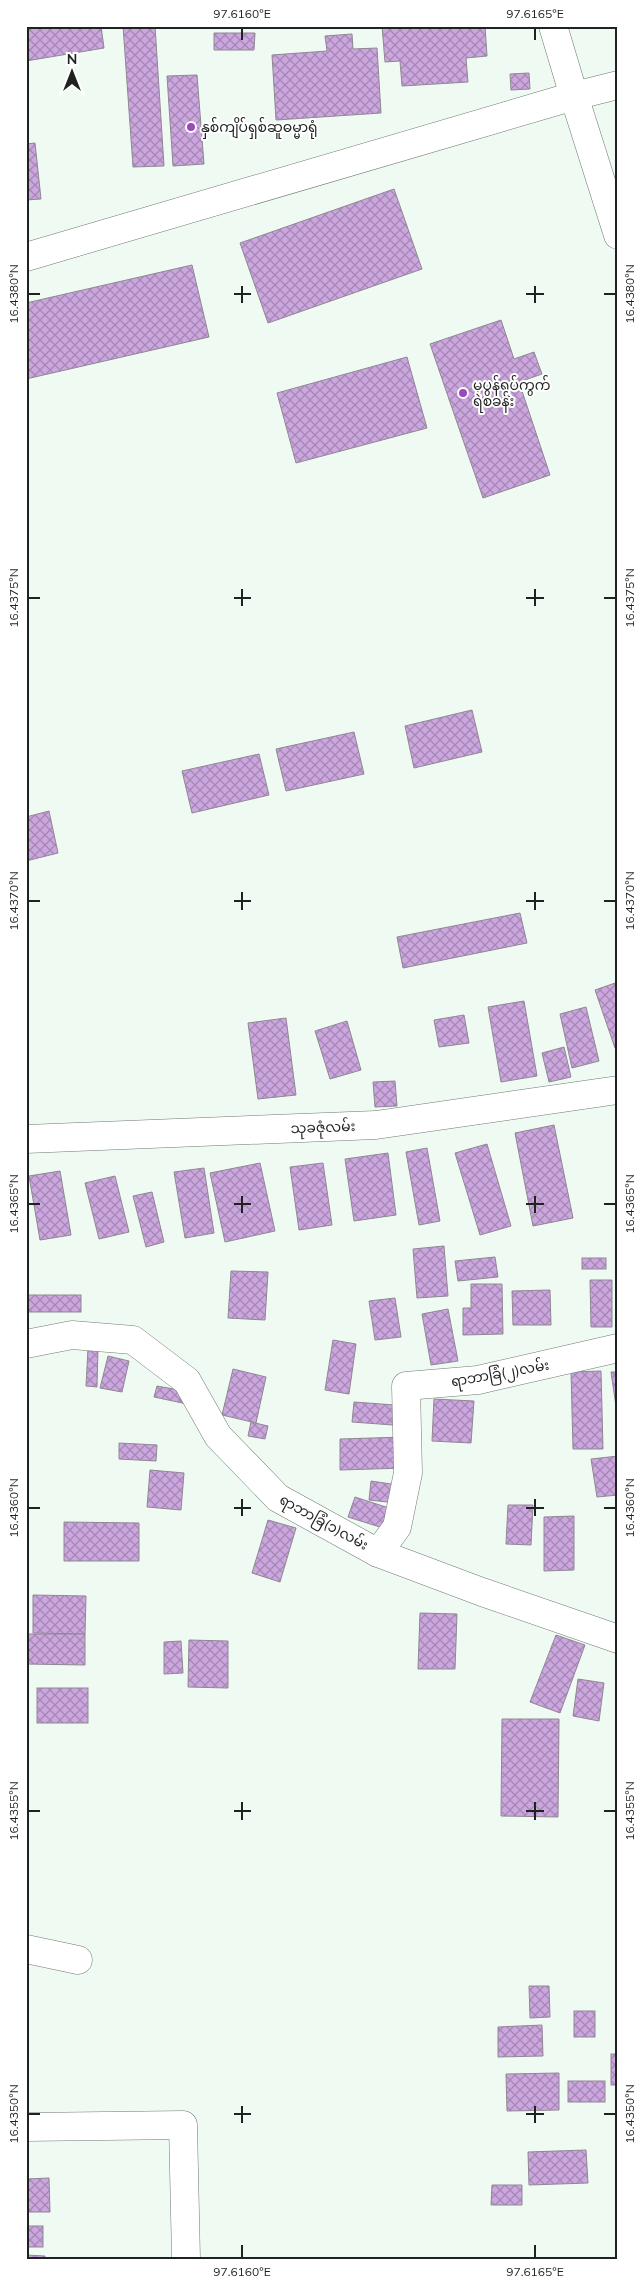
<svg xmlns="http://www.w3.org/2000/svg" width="644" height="2285" viewBox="0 0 644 2285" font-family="Mulish,'Noto Sans Myanmar',sans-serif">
	<defs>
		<pattern id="building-cross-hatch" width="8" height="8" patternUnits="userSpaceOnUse" patternTransform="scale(1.25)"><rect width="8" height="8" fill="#cca6de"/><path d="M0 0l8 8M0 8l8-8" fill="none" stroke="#a587b4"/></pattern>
	</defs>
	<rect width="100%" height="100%" fill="#effaf2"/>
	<g fill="url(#building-cross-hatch)" stroke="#8f8892">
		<polygon points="26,26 101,26 104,48 26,61"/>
		<polygon points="123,26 155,26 164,166 133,167"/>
		<polygon points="382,26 485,26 487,56 466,58 468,82 402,86 400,61 385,62"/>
		<polygon points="214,33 255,33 254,50 214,50"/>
		<polygon points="352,34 353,49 377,48 381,113 276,120 272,55 327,51 325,36"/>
		<polygon points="529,73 530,89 511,90 510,74"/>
		<polygon points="197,75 204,164 173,166 167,76"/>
		<polygon points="35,143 41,199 26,200 26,144"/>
		<polygon points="394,189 422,269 268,323 240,243"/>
		<polygon points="192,265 209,337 26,379 26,303"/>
		<polygon points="501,320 514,359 534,352 542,374 519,382 550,475 483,498 430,344"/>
		<polygon points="407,357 427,428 296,463 277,393"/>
		<polygon points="472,710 482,752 414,768 405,726"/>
		<polygon points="354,732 364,774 286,791 276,749"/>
		<polygon points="259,754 269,795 192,813 182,771"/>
		<polygon points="49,811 58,853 26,861 26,817"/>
		<polygon points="520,913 527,943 403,968 397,937"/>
		<polygon points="618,982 618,1048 615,1048 595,990"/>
		<polygon points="524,1001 537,1076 501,1082 488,1007"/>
		<polygon points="586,1007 599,1061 572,1068 560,1014"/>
		<polygon points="464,1015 469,1043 439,1047 434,1020"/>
		<polygon points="286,1018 296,1095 258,1099 248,1023"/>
		<polygon points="347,1021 361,1070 330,1079 315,1031"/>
		<polygon points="564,1047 571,1077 549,1082 542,1053"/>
		<polygon points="395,1081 397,1106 375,1107 373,1082"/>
		<polygon points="554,1125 573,1218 533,1226 515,1133"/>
		<polygon points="487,1144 511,1226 480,1235 455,1153"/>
		<polygon points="427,1148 440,1221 419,1225 406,1152"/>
		<polygon points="388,1153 396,1215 354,1221 345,1159"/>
		<polygon points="260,1163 275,1231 225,1242 210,1173"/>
		<polygon points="323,1163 332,1225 299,1230 290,1167"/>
		<polygon points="204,1168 214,1233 185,1238 174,1172"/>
		<polygon points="60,1171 71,1235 40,1240 29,1176"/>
		<polygon points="115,1176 129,1232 99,1239 85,1183"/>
		<polygon points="152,1192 164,1242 146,1247 133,1196"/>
		<polygon points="444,1246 448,1296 417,1298 413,1249"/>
		<polygon points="495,1257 498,1277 458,1281 455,1261"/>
		<rect x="582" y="1258" width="24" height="11"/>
		<polygon points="231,1271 268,1272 265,1320 228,1318"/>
		<polygon points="590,1280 612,1280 612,1327 591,1327"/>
		<polygon points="471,1284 502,1284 503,1334 463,1335 463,1308 471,1308"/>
		<polygon points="550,1290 551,1325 513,1325 512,1291"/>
		<rect x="26" y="1295" width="55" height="17"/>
		<polygon points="395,1298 401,1337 375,1340 369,1301"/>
		<polygon points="448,1309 458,1361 431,1365 422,1314"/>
		<polygon points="333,1340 356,1344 349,1394 325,1390"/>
		<polygon points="88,1348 98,1348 97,1387 86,1386"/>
		<polygon points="108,1356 129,1361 122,1392 100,1388"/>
		<polygon points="233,1369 266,1377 256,1423 222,1415"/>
		<polygon points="601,1371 603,1449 573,1449 571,1372"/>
		<polygon points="611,1372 618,1372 618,1420"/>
		<polygon points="157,1386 190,1392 187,1404 154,1397"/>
		<polygon points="434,1399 474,1401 471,1443 432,1441"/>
		<polygon points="354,1402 395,1405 393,1425 352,1422"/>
		<polygon points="251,1422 268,1426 265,1439 248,1436"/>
		<polygon points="404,1437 405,1468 340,1470 340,1439"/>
		<polygon points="119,1443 157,1445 156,1461 119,1459"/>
		<polygon points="618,1456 618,1495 597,1497 591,1459"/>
		<polygon points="150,1470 184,1473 181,1510 147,1507"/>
		<polygon points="371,1481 398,1485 396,1503 369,1500"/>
		<polygon points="355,1497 389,1508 383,1528 348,1517"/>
		<polygon points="508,1505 533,1505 531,1545 506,1544"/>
		<polygon points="574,1516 574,1570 544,1571 544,1517"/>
		<polygon points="268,1520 296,1528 280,1582 252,1573"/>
		<polygon points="64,1522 139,1523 139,1561 64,1561"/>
		<polygon points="33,1595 86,1596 85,1634 33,1633"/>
		<polygon points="420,1613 457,1614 455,1669 418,1669"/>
		<polygon points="26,1634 85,1634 85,1665 26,1664"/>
		<polygon points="556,1635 585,1645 560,1713 530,1702"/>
		<polygon points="189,1640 228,1641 228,1688 188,1687"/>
		<polygon points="181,1641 183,1673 164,1674 164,1642"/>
		<polygon points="578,1679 604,1683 599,1721 573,1716"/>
		<rect x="37" y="1688" width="51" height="35"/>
		<polygon points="502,1719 559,1719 558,1817 501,1816"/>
		<polygon points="529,1986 549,1986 550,2017 530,2018"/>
		<rect x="574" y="2011" width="21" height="26"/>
		<polygon points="542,2025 543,2056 498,2057 498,2027"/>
		<rect x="611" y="2054" width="7" height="31"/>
		<polygon points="559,2073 559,2110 507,2111 506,2074"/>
		<rect x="568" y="2081" width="37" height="21"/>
		<polygon points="586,2150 588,2183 529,2185 528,2152"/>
		<polygon points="49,2178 50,2212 26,2212 26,2179"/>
		<polygon points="492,2185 522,2185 522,2205 491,2205"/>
		<rect x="26" y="2226" width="17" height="21"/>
		<polygon points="26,2255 45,2256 45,2259 26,2259"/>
	</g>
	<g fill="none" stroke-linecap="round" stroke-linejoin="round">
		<g stroke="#717a74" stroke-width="29">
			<g id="minor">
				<polyline points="26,257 574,96 618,235"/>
				<polyline points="26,1139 376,1125 618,1090"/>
				<polyline points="26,1344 72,1335 133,1340 187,1381 218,1436 278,1498 378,1553 482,1592 618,1639"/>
				<polyline points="378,1553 397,1527 408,1473 406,1386 478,1380 618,1348"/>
				<polyline points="26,1949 78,1960"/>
				<polyline points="26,2127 183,2125 186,2259"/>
			</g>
		</g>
		<g stroke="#717a74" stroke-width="29">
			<polyline id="secondary" points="553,26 574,96 618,85"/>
		</g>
		<use href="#minor" stroke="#fff" stroke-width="28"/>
		<use href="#secondary" stroke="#fff" stroke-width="28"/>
	</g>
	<path fill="none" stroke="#1e2220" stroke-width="2" d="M 242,28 L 242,40M 535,28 L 535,40M 242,286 L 242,303M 535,286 L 535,303M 28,294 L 40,294M 234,294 L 251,294M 526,294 L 544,294M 604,294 L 616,294M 242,589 L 242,606M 535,589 L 535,606M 28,598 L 40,598M 234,598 L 251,598M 526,598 L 544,598M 604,598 L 616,598M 242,892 L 242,910M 535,892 L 535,910M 28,901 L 40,901M 234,901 L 251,901M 526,901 L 544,901M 604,901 L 616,901M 242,1196 L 242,1213M 535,1196 L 535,1213M 28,1204 L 40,1204M 234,1204 L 251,1204M 526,1204 L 544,1204M 604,1204 L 616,1204M 242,1499 L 242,1516M 535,1499 L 535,1516M 28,1508 L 40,1508M 234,1508 L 251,1508M 526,1508 L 544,1508M 604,1508 L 616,1508M 242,1802 L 242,1820M 535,1802 L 535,1820M 28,1811 L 40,1811M 234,1811 L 251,1811M 526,1811 L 544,1811M 604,1811 L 616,1811M 242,2106 L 242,2123M 535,2106 L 535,2123M 28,2114 L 40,2114M 234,2114 L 251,2114M 526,2114 L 544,2114M 604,2114 L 616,2114M 242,2245 L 242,2258M 535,2245 L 535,2258"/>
	<g fill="#9a4abb" stroke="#fff" stroke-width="2">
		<circle cx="191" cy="127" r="5"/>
		<circle cx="463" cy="393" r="5"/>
	</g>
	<g text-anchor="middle" stroke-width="4" stroke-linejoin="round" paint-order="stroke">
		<g font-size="14" fill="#1e2220" stroke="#fff" text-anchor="start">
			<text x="201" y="132">နှစ်ကျိပ်ရှစ်ဆူဓမ္မာရုံ</text>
			<text x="473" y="390">မုပွန်ရပ်ကွက်<tspan x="473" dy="16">ရဲစခန်း</tspan></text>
		</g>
		<g font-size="14" fill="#1e2220" stroke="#fff">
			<text transform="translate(323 1127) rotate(-2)" y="5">သုခဇုံလမ်း</text>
			<text transform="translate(500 1373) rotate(-10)" y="5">ရာဘာခြံ(၂)လမ်း</text>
			<text transform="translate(324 1522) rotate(29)" y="5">ရာဘာခြံ(၁)လမ်း</text>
		</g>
	</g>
	<rect width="644" height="2285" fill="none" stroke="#ffffff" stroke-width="55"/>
	<g transform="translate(72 72)" stroke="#ffffff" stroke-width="4" paint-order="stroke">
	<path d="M0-4L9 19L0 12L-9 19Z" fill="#1e2220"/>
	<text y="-8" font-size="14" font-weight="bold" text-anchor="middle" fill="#1e2220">N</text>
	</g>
	<rect x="28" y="28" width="588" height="2230" fill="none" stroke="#1e2220" stroke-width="2"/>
	<g font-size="12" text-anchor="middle" fill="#1e2220">
		<text x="242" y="18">97.6160°E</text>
		<text x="535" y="18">97.6165°E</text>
		<text transform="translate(14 294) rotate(-90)" y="4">16.4380°N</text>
		<text transform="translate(630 294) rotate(-90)" y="4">16.4380°N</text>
		<text transform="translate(14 598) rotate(-90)" y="4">16.4375°N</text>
		<text transform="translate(630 598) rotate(-90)" y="4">16.4375°N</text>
		<text transform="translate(14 901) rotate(-90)" y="4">16.4370°N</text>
		<text transform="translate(630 901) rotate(-90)" y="4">16.4370°N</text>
		<text transform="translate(14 1204) rotate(-90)" y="4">16.4365°N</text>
		<text transform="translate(630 1204) rotate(-90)" y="4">16.4365°N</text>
		<text transform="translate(14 1508) rotate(-90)" y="4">16.4360°N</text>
		<text transform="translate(630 1508) rotate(-90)" y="4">16.4360°N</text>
		<text transform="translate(14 1811) rotate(-90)" y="4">16.4355°N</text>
		<text transform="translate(630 1811) rotate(-90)" y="4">16.4355°N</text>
		<text transform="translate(14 2114) rotate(-90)" y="4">16.4350°N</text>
		<text transform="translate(630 2114) rotate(-90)" y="4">16.4350°N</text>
		<text x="242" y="2276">97.6160°E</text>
		<text x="535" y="2276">97.6165°E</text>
	</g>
</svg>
